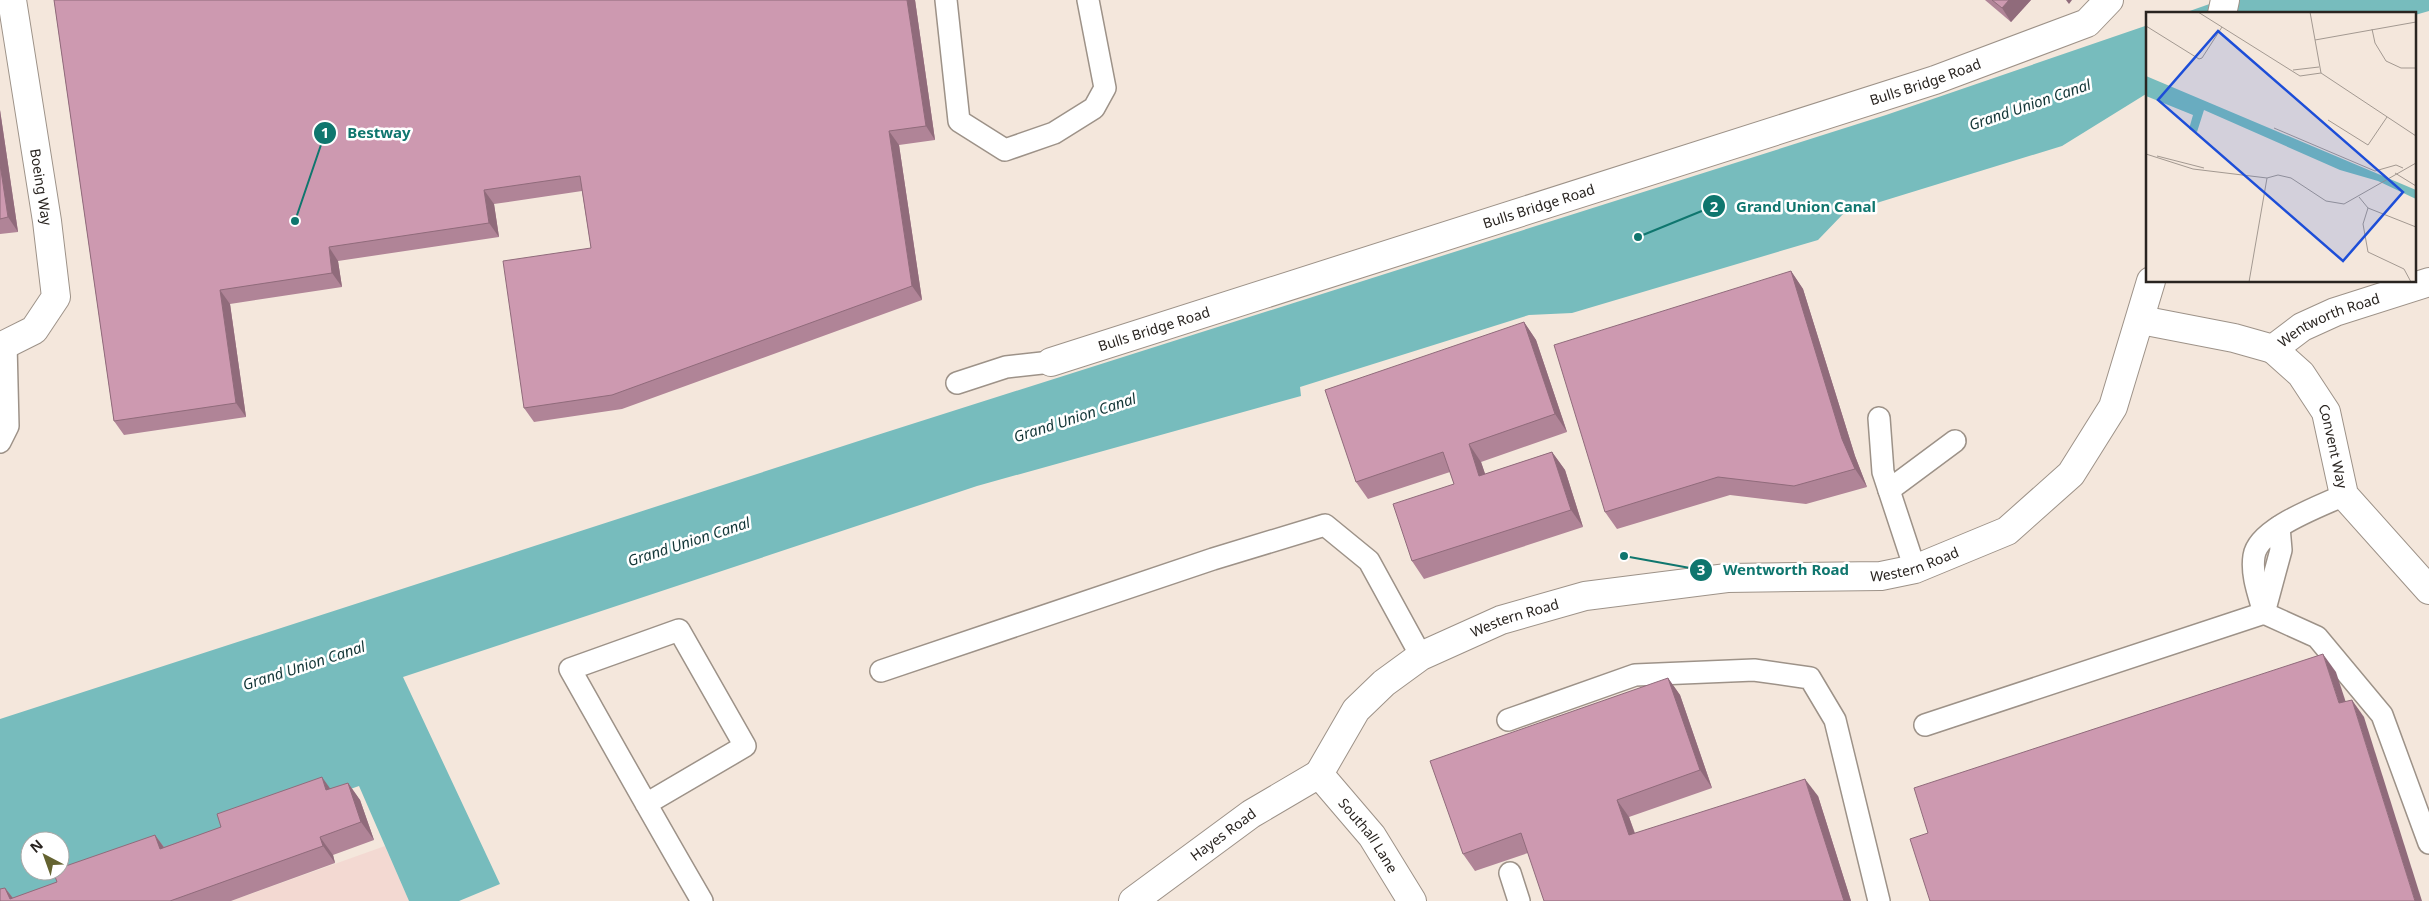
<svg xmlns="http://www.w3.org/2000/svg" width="2429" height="901" viewBox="0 0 2429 901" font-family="'Noto Sans',sans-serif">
	<rect width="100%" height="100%" fill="#f4e7dc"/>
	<polygon fill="#f3d9d2" points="385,846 409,901 231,901"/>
	<g fill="#77bcbd" fill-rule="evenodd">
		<polygon points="2221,0 2429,0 2429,11 2415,15 2181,14"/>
		<path d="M 2148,25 L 2148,93 L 2146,94 L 2062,146 L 1844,213 L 1818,240 L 1572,313 L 1529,315 L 1300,387 L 1301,396 L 977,486 L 403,677 L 500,884 L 459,901 L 409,901 L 359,786 L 29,901 L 0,901 L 0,719 L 871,437 L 1886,115 ZM 30,841 L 60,841 L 60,871 L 30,871 Z"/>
	</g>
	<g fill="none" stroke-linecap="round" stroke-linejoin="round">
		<g stroke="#9d9288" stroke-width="24">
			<g id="lane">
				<polyline points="946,0 959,121 1005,150 1054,133 1094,108 1105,88 1088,0"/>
				<polyline points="957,383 1006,367 1051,362"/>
				<polyline points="1879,418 1883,472 1915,569"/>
				<polyline points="0,442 8,426 6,344"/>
				<polyline points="1889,490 1955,441"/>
				<path d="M 2264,613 C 2259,595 2251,575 2254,556 C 2258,528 2321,506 2344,495"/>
				<polyline points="2264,613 2281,550 2279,527"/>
				<polyline points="881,671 1213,559 1325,525 1369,561 1421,656"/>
				<polyline points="1508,720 1635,675 1754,670 1810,678 1835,720 1879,901"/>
				<polyline points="1925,725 2264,613 2317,637 2382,715 2429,843"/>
				<path d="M 646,804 L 745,746 L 679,630 L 570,669 C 614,747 657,824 702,901"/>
				<polyline points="1510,873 1519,901"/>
			</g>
		</g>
		<g stroke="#9d9288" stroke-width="30">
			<g id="street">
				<polyline points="0,347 34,330 56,297 47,221 12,0"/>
				<path id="s1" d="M 2273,349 L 2301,374 L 2326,412 L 2344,495 L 2429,590"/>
				<path id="s2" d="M 1051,362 L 1935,80 L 2087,23 L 2109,0"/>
			</g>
		</g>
		<g stroke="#9d9288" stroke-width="30">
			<g id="secondary">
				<polyline points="2222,14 2225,0"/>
				<path id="s3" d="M 2141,320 L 2234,338 L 2273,349 L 2302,327 L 2335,312 L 2429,282"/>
				<path id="s4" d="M 1319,774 L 1356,710 L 1384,683 L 1421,656 L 1501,620 L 1585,596 L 1727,578 L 1881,576 L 1915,569 L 2007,531 L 2071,474 L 2113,407 L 2151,281"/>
				<path id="s5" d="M 1319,774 L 1372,836 L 1412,901"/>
				<path id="s6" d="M 1133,901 L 1251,814 L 1319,774"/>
			</g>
		</g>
		<use href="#lane" stroke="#fff" stroke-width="21"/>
		<use href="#street" stroke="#fff" stroke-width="28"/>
		<use href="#secondary" stroke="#fff" stroke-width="28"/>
	</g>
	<g fill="#b08497">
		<polygon points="54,0 915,0 935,140 899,145 922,300 622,409 534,422 524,408 591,248 582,191 494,204 499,237 338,261 342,287 230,304 246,417 124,435 114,421"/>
		<polygon points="1985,0 2031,0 2011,22"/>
		<polygon points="0,110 18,232 0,234"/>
		<polygon points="1791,271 1803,289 1855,456 1867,487 1806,504 1730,495 1617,529 1605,512"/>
		<polygon points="1524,322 1536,340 1567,432 1481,462 1485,474 1552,452 1565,470 1583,527 1424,579 1412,561 1454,484 1450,472 1368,499 1356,482"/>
		<polygon points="1668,678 1680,695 1712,788 1629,817 1635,833 1818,796 1851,901 1528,853 1475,871 1463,854"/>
		<polygon points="348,783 360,800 374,840 333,855 335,863 231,901 0,901 5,888 13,898 57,882 155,835 164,847"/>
	</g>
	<g fill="#906b7b">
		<polygon points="907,0 915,0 935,140 926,126"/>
		<polygon points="2009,0 2031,0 2011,22 2002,8"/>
		<polygon points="2066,0 2072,0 2069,4"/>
		<polygon points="0,110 18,232 8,217 0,164"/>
		<polygon points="889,131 899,145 922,300 912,286"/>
		<polygon points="484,190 494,204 499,237 489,223"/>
		<polygon points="329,247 338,261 342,287 332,273"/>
		<polygon points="1791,271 1803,289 1855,456 1867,487 1855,469 1842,439"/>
		<polygon points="220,290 230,304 246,417 236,403"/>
		<polygon points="1524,322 1536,340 1567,432 1555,414"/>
		<polygon points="1469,444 1481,462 1492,494 1479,476"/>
		<polygon points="1552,452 1565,470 1583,527 1571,510"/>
		<polygon points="2323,654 2336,672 2352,721 2339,703"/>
		<polygon points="1668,678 1680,695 1712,788 1700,770"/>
		<polygon points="2352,700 2364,717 2422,901 2415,901"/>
		<polygon points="322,777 334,794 326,790"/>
		<polygon points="1805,779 1818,796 1851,901 1844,901"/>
		<polygon points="348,783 360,800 374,840 361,822"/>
		<polygon points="1617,800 1629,817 1641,852 1629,835"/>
		<polygon points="155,835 167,852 160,849"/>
		<polygon points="320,837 333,855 335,863 323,846"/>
		<polygon points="5,888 15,901 10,899"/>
	</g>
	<g fill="#cd99b0" stroke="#906b7b">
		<polygon points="54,0 907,0 926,126 889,131 912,286 612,395 524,408 503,261 591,248 580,176 484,190 489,223 329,247 332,273 220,290 236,403 114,421"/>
		<polygon points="1992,0 2009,0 2002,8"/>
		<polygon points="0,164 8,217 0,219"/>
		<polygon points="1791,271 1842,439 1855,469 1794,486 1718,477 1605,512 1554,345"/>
		<polygon points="1524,322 1555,414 1469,444 1479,476 1552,452 1571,510 1412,561 1393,504 1454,484 1443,452 1356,482 1325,390"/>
		<polygon points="2323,654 2339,703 2352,700 2415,901 1930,901 1910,839 1928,833 1914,788"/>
		<polygon points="1668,678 1700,770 1617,800 1629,835 1805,779 1844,901 1544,901 1521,833 1463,854 1430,761"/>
		<polygon points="322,777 326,790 348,783 361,822 320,837 323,846 170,901 0,901 0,889 5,888 10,899 57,882 53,871 60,871 60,868 155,835 160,849 221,827 217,814"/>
	</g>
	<g text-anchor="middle" stroke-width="5" stroke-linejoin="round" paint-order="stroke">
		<g font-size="14" fill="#292420" stroke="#fff">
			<text dy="5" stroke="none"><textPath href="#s2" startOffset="918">Bulls Bridge Road</textPath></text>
			<text transform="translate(41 187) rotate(81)" y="5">Boeing Way</text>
			<text dy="5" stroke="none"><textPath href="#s2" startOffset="512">Bulls Bridge Road</textPath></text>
			<text dy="5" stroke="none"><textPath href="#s3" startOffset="199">Wentworth Road</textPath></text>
			<text dy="5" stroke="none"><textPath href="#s2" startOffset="108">Bulls Bridge Road</textPath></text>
			<text dy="5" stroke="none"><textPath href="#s1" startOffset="118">Convent Way</textPath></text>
			<text dy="5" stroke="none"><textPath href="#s4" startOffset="666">Western Road</textPath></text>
			<text dy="5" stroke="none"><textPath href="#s4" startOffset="260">Western Road</textPath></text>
			<text dy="5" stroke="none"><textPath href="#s6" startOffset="112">Hayes Road</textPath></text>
			<text dy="5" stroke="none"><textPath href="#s5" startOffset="79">Southall Lane</textPath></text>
		</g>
		<g font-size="15" font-style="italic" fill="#133637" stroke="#fff">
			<text transform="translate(2030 105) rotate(-19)" y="5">Grand Union Canal</text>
			<text transform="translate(1075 418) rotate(-18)" y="5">Grand Union Canal</text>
			<text transform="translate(689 542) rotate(-18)" y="5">Grand Union Canal</text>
			<text transform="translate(304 666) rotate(-18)" y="5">Grand Union Canal</text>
		</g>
	</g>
	<g transform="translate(2146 12)">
		<rect width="270" height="270" fill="#f4e7dc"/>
		<path d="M 0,64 L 270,178 L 270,187 L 232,169 L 194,158 L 58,98 L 51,120 L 43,117 L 47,103 L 0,84 Z" fill="#77bcbd"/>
		<path fill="none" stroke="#a39991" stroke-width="1" d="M 52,0 L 154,64 L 175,61M 164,0 L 175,61 L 270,124M 0,14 L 53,47 L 56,46 L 76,15M 226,17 L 229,31 L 240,49 L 255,56 L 270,56M 169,28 L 270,10M 147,58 L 173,55M 182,108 L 222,133 L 241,105M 128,116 L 229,159 L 250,153 L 257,156M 0,142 L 47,157 L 121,166M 11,144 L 58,156M 249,161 L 270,174M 121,166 L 132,163 L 145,166 L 180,189 L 198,192 L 270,151M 213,185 L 222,196 L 270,215M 222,196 L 217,212 L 222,240 L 258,257 L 265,270M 103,270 L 121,166"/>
		<path fill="#1d4ed8" fill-opacity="0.15" stroke="#1d4ed8" stroke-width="2.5" d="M 72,19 L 257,180 L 197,249 L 12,88 Z"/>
		<rect width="270" height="270" fill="none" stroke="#292420" stroke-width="2.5"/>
	</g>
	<path fill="none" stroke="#0f766e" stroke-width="2" d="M295 221L325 133M1638 237L1714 206M1624 556L1701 570"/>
	<g fill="#0f766e" stroke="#fff" stroke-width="2">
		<circle cx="295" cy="221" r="5"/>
		<circle cx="1638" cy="237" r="5"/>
		<circle cx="1624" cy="556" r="5"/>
		<circle cx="325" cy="133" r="12"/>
		<circle cx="1714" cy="206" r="12"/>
		<circle cx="1701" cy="570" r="12"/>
	</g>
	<g font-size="15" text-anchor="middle" font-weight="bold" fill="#fff">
		<text x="325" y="138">1</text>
		<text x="1714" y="212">2</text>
		<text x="1701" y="575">3</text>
	</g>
	<g font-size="15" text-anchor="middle" font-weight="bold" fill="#0f766e" stroke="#fff" stroke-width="5" stroke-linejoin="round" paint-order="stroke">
		<text x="379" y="138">Bestway</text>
		<text x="1806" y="212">Grand Union Canal</text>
		<text x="1786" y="575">Wentworth Road</text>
	</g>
	<g transform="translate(45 856) rotate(319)"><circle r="24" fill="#ffffff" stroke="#a9a7a6"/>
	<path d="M0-4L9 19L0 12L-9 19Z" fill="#646330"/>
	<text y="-8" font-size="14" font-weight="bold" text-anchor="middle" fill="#292420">N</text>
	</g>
</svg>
